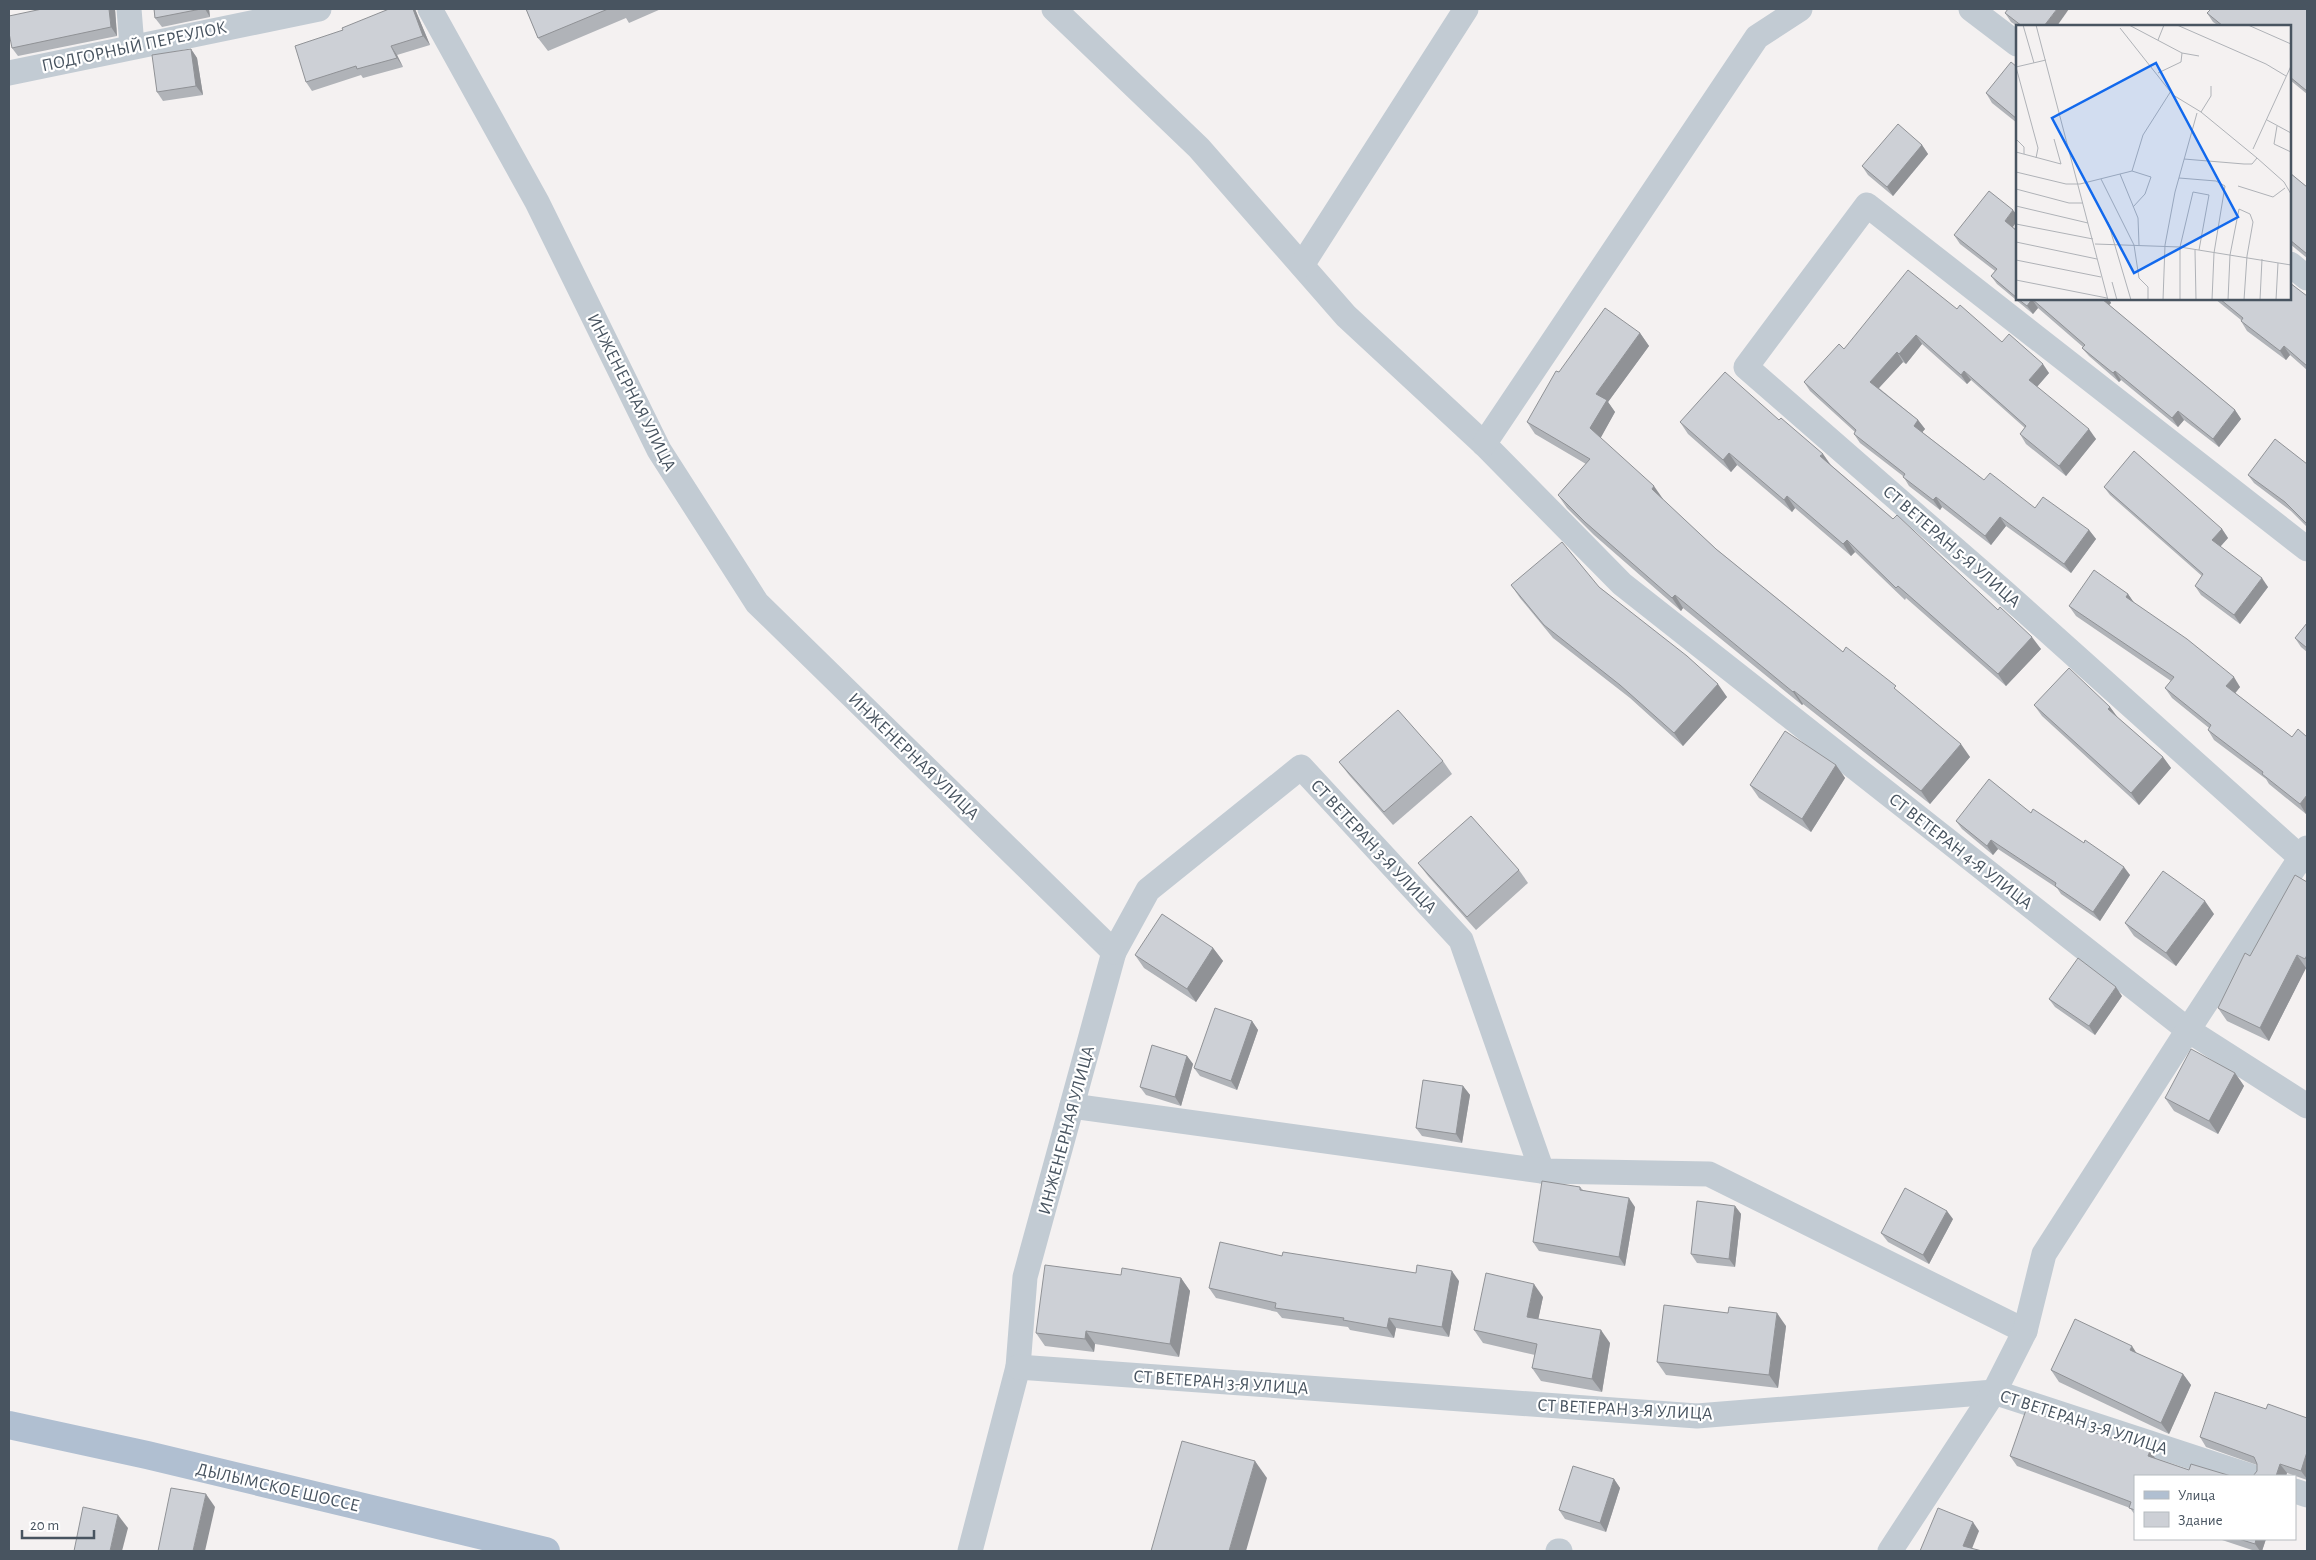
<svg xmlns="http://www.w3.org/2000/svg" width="2316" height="1560" viewBox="0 0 2316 1560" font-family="'Alegreya Sans',sans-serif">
	<rect width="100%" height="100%" fill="#f4f1f1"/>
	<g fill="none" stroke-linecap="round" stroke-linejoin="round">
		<g stroke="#c2cbd3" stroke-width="25">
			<polyline points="129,9 132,46"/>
			<polyline points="430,9 537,202 659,450 757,603 1114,952 1025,1277 1018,1367 970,1551"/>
			<polyline points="1054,9 1199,148 1346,316 1484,444 1622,584 2188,1030 2307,1106"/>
			<polyline points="1971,9 2017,44"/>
			<polyline points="9,73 319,9"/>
			<polyline points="2290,264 2307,278"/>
			<polyline points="1302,265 1466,9"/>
			<polyline points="1484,444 1757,37 1800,9"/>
			<polyline points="2307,549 1867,205 1746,367 2004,592 2300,857 2307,861"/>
			<polyline points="1114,952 1148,890 1301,767 1461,940 1542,1171"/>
			<polyline points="1072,1106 1542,1171 1709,1174 2025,1331"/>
			<polyline points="1018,1367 1697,1416 1994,1392 2250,1476"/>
			<polyline points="2295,1491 2307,1495"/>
			<polyline points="1558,1551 1560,1551"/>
			<polyline points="1890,1551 1994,1392 2025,1331 2044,1254 2188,1030 2307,848"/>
		</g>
		<polyline stroke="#b0bfd1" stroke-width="28" points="9,1425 147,1455 546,1551"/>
	</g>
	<g fill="#b0b3b8">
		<polygon points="115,9 117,36 18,56 12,48"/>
		<polygon points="154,9 209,9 210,17 162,27 155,18"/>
		<polygon points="415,9 430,45 397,55 403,67 363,78 361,75 312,91 306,82"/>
		<polygon points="526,9 661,9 629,23 626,18 548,51 538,38"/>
		<polygon points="2307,9 2307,94 2290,80 2290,26 2219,26 2213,22 2207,13"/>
		<polygon points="2005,13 2057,26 2017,26 2011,22"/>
		<polygon points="191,49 197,58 203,95 163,101 157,92"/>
		<polygon points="2017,67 2017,123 1992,103 1986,93"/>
		<polygon points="1922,145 1928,154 1893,196 1868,175 1862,166"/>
		<polygon points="2290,173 2307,187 2307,258 2290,244"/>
		<polygon points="2013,227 2017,231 2017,299 2109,299 2111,303 2109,305 2235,410 2241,419 2219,447 2184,420 2178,427 2121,380 2119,382 2089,356 2082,348 2083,347 2038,308 2033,314 1997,284 1991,276 1995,271 1960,244 1954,235"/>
		<polygon points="2307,296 2307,370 2290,355 2286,360 2247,331 2241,321 2241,320 2215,299 2290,299"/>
		<polygon points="1957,309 2002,342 2049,373 2037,387 2096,439 2066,476 2026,444 2020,434 2025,428 1971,380 1967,384 1922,344 1906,364 1903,362 1879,388 1918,420 1925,429 1922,432 1984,480 2035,508 2089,530 2096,539 2071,573 2006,526 1991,545 1942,507 1940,510 1909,486 1903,476 1860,443 1854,434 1855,432 1810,391 1804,382 1844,349"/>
		<polygon points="1640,333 1649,346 1608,402 1615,412 1600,438 1663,499 1663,500 1716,549 1843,652 1900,693 1970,757 1930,804 1803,704 1802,705 1683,608 1681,611 1594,535 1567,508 1558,495 1586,464 1535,434 1527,422"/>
		<polygon points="1779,420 1823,454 1831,465 1998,610 2041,649 2006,686 1906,598 1905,600 1855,552 1851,556 1795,508 1792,512 1737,465 1731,472 1688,434 1680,422"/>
		<polygon points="2307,464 2307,527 2291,511 2254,483 2248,475"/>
		<polygon points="2104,487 2222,529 2228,538 2220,547 2268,587 2240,624 2201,595 2195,586 2202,576 2110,495"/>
		<polygon points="1511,585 1599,587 1727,697 1683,746 1630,698 1553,638 1520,598"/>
		<polygon points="2128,594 2134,603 2240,687 2235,693 2292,737 2307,737 2307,813 2306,814 2269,784 2266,779 2214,740 2208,730 2209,728 2172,698 2165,688 2171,681 2076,616 2069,606"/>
		<polygon points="2307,623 2307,652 2301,647 2295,638"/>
		<polygon points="2034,705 2110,707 2118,718 2163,757 2171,768 2139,805 2042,716"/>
		<polygon points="1443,761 1452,774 1393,825 1349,775 1339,762"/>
		<polygon points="1836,765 1845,778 1811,832 1759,798 1750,785"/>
		<polygon points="2031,813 2130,875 2100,921 2061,894 2057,888 1998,849 1993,855 1962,829 1956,821"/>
		<polygon points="1418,863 1519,870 1528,883 1476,930 1428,876"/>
		<polygon points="2307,882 2307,969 2306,968 2269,1041 2227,1021 2218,1008 2250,956"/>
		<polygon points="2214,914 2176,966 2134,936 2125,923"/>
		<polygon points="1213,948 1223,961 1196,1002 1144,968 1135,955"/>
		<polygon points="2122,996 2095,1035 2055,1007 2049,999"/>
		<polygon points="1252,1021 1258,1030 1237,1090 1200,1076 1194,1068"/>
		<polygon points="1187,1056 1193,1064 1181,1106 1146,1095 1140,1087"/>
		<polygon points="2235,1073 2244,1086 2218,1134 2174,1111 2165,1098"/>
		<polygon points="1463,1086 1470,1095 1462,1143 1422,1136 1416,1128"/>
		<polygon points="1580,1187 1583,1190 1635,1207 1625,1266 1539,1251 1533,1242"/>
		<polygon points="1735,1206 1741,1214 1735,1267 1697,1263 1691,1254"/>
		<polygon points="1953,1219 1929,1264 1888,1242 1881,1233"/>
		<polygon points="1282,1256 1459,1281 1449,1337 1396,1328 1394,1338 1350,1330 1348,1327 1282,1318 1277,1312 1216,1298 1209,1288"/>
		<polygon points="1121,1275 1181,1278 1190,1291 1179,1357 1095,1344 1094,1352 1045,1346 1036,1333"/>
		<polygon points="1543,1297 1538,1319 1610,1343 1602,1392 1541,1381 1532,1368 1535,1355 1483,1343 1474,1330"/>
		<polygon points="1786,1326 1778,1388 1666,1375 1657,1362"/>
		<polygon points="2136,1353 2183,1374 2191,1385 2169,1434 2059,1382 2051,1370"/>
		<polygon points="2266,1409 2307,1418 2307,1480 2287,1473 2286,1476 2253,1476 2257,1471 2257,1465 2206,1447 2200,1437"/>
		<polygon points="2150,1451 2155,1458 2189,1470 2135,1476 2135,1515 2130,1508 2017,1466 2010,1456"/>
		<polygon points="1614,1479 1620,1488 1606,1532 1565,1519 1559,1510"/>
		<polygon points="2219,1539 2266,1539 2262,1551 2255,1551"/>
	</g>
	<g fill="#909296">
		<polygon points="109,9 115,9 117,36 111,27"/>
		<polygon points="205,9 209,9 210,17"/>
		<polygon points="413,9 415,9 430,45 423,36"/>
		<polygon points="2057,9 2069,9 2057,26 2044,26"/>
		<polygon points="391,46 397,55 403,67 397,58"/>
		<polygon points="191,49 197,58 203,95 196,86"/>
		<polygon points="1922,145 1928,154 1893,196 1887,187"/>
		<polygon points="2013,210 2017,215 2017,221 2011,230 2005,221"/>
		<polygon points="2032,299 2038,308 2033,314 2027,306"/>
		<polygon points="2102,299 2109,299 2111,303 2107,307"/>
		<polygon points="1640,333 1649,346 1608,402 1615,412 1599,441 1590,428 1596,394"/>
		<polygon points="1916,335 1922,344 1906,364 1899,354"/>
		<polygon points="2284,346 2290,355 2286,360 2280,351"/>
		<polygon points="1897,352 1903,362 1876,391 1870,382"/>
		<polygon points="2043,364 2049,373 2035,389 2029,380"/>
		<polygon points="1964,371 1971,380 1967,384 1961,375"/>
		<polygon points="2115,371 2121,380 2119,382 2113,373"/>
		<polygon points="2235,410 2241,419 2219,447 2213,439"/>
		<polygon points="2178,411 2184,420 2178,427 2172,418"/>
		<polygon points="1918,420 1925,429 1920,435 1914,426"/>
		<polygon points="2089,429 2096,439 2066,476 2059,466"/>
		<polygon points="1729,453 1737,465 1731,472 1723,460"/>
		<polygon points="1823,454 1831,466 1820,456"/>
		<polygon points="1654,486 1663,499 1661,502 1652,489"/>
		<polygon points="1787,496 1795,508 1792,512 1784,500"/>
		<polygon points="1936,497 1942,507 1940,510 1933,500"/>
		<polygon points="2000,517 2006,526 1991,545 1985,536"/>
		<polygon points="2222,529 2228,538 2218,549 2212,540"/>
		<polygon points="2089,530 2096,539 2071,573 2064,564"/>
		<polygon points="1847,540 1855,552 1851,556 1843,544"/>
		<polygon points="2262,578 2268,587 2240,624 2234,615"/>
		<polygon points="2128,594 2135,604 2126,597"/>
		<polygon points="1675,595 1683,608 1681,611 1672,598"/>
		<polygon points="2032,637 2041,649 2006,686 1998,674"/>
		<polygon points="2234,677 2240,687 2233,696 2226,686"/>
		<polygon points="1718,684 1727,697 1683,746 1674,733"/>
		<polygon points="1794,691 1803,704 1802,705 1793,692"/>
		<polygon points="2110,707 2118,718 2108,709"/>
		<polygon points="1961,744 1970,757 1930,804 1921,791"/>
		<polygon points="2163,757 2171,768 2139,805 2131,793"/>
		<polygon points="1836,765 1845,778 1811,832 1802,819"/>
		<polygon points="2307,795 2307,813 2306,814 2300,804"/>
		<polygon points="1991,840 1998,849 1993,855 1987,846"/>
		<polygon points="2124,867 2130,875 2100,921 2093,912"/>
		<polygon points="2205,901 2214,914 2176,966 2166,953"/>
		<polygon points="1213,948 1223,961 1196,1002 1187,989"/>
		<polygon points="2297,955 2306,968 2269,1041 2260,1028"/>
		<polygon points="2116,987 2122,996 2095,1035 2089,1026"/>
		<polygon points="1252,1021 1258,1030 1237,1090 1231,1081"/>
		<polygon points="1187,1056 1193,1064 1181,1106 1175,1097"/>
		<polygon points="2235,1073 2244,1086 2218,1134 2209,1121"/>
		<polygon points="1463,1086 1470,1095 1462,1143 1456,1134"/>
		<polygon points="1629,1198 1635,1207 1625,1266 1619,1257"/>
		<polygon points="1735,1206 1741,1214 1735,1267 1729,1259"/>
		<polygon points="1947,1211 1953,1219 1929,1264 1923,1255"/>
		<polygon points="1452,1271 1459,1281 1449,1337 1442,1327"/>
		<polygon points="1181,1278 1190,1291 1179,1357 1170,1344"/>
		<polygon points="1534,1284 1543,1297 1536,1330 1527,1317"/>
		<polygon points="1777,1313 1786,1326 1778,1388 1769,1375"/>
		<polygon points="1389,1318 1396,1328 1394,1338 1387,1328"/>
		<polygon points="1601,1330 1610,1343 1602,1392 1592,1379"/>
		<polygon points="1086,1331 1095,1344 1094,1352 1085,1339"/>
		<polygon points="2132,1346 2139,1357 2130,1350"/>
		<polygon points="2183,1374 2191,1385 2169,1434 2161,1423"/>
		<polygon points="2150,1451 2157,1461 2148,1456"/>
		<polygon points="2307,1452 2307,1479 2301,1471"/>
		<polygon points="1255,1461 1267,1478 1246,1551 1229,1551"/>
		<polygon points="2280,1464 2287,1473 2286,1476 2276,1476"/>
		<polygon points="1614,1479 1620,1488 1606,1532 1600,1523"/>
		<polygon points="206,1494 215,1507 205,1551 193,1551"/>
		<polygon points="118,1515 128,1528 122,1551 110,1551"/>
		<polygon points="1973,1522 1979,1531 1971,1551 1963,1546"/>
		<polygon points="2256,1539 2266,1539 2262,1551 2260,1551 2255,1544"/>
	</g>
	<g fill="#cdd0d6" stroke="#909296">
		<polygon points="42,9 109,9 111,27 12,48 9,33 9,16"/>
		<polygon points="154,9 201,9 155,18"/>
		<polygon points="389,9 413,9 423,36 391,46 397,58 357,69 356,66 306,82 295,46 343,30 342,28"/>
		<polygon points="526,9 608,9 538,38"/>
		<polygon points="2008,9 2057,9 2044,26 2022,26 2005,13"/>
		<polygon points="2211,9 2307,9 2307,91 2290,77 2290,26 2223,26 2207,13"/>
		<polygon points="191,49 196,86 157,92 152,55"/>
		<polygon points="2011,62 2017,67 2017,119 1986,93"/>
		<polygon points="1898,124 1922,145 1887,187 1862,166"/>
		<polygon points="2290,173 2307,187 2307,254 2290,240"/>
		<polygon points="1989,191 2013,210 2005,221 2017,231 2017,298 1991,276 1997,269 1954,235"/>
		<polygon points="1908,270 1957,309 1960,305 2002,342 2009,334 2043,364 2029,380 2089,429 2059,466 2020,434 2026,426 1964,371 1961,375 1916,335 1899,354 1897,352 1870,382 1918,420 1914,426 1984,480 1990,473 2035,508 2043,497 2089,530 2064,564 2000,517 1985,536 1936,497 1933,500 1903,477 1905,474 1854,434 1856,430 1804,382 1839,344 1844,349"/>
		<polygon points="2290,283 2307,296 2307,366 2284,346 2280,351 2241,321 2243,318 2220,299 2290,299"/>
		<polygon points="2018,299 2102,299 2235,410 2213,439 2178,411 2172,418 2115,371 2113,373 2082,348 2085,345 2032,299 2027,306"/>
		<polygon points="1605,308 1640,333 1596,394 1607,400 1590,428 1654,486 1652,489 1716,549 1843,652 1846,647 1896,686 1894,688 1961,744 1921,791 1794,691 1793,692 1675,595 1672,598 1585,522 1558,495 1590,459 1527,422 1556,371 1559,372"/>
		<polygon points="1725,372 1779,420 1781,418 1823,454 1820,456 1893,519 1897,515 1998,610 2000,607 2032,637 1998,674 1898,586 1896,588 1847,540 1843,544 1787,496 1784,500 1729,453 1723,460 1680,422"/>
		<polygon points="2275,439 2307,464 2307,524 2285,502 2248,475"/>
		<polygon points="2134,451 2222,529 2212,540 2262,578 2234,615 2195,586 2203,574 2104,487"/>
		<polygon points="1562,542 1599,587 1687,656 1718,684 1674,733 1620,685 1544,625 1511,585"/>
		<polygon points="2094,570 2128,594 2126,597 2187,639 2234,677 2226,686 2292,737 2298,729 2307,737 2307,795 2300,804 2262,774 2263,772 2208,730 2211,725 2165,688 2174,677 2069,606"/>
		<polygon points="2307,623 2307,648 2295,638"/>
		<polygon points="2069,668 2110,707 2108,709 2163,757 2131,793 2034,705"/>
		<polygon points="1398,710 1443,761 1384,812 1339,762"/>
		<polygon points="1785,731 1836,765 1802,819 1750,785"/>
		<polygon points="1989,779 2031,813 2033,809 2084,843 2085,840 2124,867 2093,912 2055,886 2056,883 1991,840 1987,846 1956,821"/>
		<polygon points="1471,816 1519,870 1467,917 1418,863"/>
		<polygon points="2163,871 2205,901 2166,953 2125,923"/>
		<polygon points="2295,875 2307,882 2307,955 2305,959 2297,955 2260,1028 2218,1008 2245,953 2250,956"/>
		<polygon points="1162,914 1213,948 1187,989 1135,955"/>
		<polygon points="2078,958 2116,987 2089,1026 2049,999"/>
		<polygon points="1215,1008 1252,1021 1231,1081 1194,1068"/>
		<polygon points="1152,1045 1187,1056 1175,1097 1140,1087"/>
		<polygon points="2191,1049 2235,1073 2209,1121 2165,1098"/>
		<polygon points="1423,1080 1463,1086 1456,1134 1416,1128"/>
		<polygon points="1542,1181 1580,1187 1580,1190 1629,1198 1619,1257 1533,1242"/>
		<polygon points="1905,1188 1947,1211 1923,1255 1881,1233"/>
		<polygon points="1697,1201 1735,1206 1729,1259 1691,1254"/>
		<polygon points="1220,1242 1282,1256 1283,1252 1416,1273 1417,1265 1452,1271 1442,1327 1389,1318 1387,1328 1343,1320 1344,1318 1275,1308 1276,1303 1209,1288"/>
		<polygon points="1045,1265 1121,1275 1122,1268 1181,1278 1170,1344 1086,1331 1085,1339 1036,1333"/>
		<polygon points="1486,1273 1534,1284 1527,1317 1601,1330 1592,1379 1532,1368 1537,1344 1474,1330"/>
		<polygon points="1664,1305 1728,1313 1729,1307 1777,1313 1769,1375 1657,1362"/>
		<polygon points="2075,1319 2132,1346 2130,1350 2183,1374 2161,1423 2051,1370"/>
		<polygon points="2215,1392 2266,1409 2268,1404 2307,1418 2307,1452 2301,1471 2280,1464 2276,1476 2253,1476 2257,1471 2257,1464 2254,1457 2200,1437"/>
		<polygon points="2026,1410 2150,1451 2148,1456 2189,1470 2191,1464 2231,1476 2135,1476 2135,1510 2129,1508 2131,1502 2010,1456"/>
		<polygon points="1182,1441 1255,1461 1229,1551 1151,1551"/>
		<polygon points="1573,1466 1614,1479 1600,1523 1559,1510"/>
		<polygon points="171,1488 206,1494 193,1551 158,1551"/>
		<polygon points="83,1507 118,1515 110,1551 74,1551"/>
		<polygon points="1938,1508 1973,1522 1963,1546 1982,1551 1920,1551"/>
		<polygon points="2239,1539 2256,1539 2255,1544"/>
	</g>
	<g text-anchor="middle" stroke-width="4.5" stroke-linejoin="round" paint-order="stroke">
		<g font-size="18" fill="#485460" stroke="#fff">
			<text transform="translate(134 46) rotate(-12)" y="6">ПОДГОРНЫЙ ПЕРЕУЛОК</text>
			<text transform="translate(632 392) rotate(63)" y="6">ИНЖЕНЕРНАЯ УЛИЦА</text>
			<text transform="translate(1952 546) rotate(41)" y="6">СТ ВЕТЕРАН 5-Я УЛИЦА</text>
			<text transform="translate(914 756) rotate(44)" y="6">ИНЖЕНЕРНАЯ УЛИЦА</text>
			<text transform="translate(1374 846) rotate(47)" y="6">СТ ВЕТЕРАН 3-Я УЛИЦА</text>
			<text transform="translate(1961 851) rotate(38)" y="6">СТ ВЕТЕРАН 4-Я УЛИЦА</text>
			<text transform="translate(1066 1130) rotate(-75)" y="6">ИНЖЕНЕРНАЯ УЛИЦА</text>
			<text transform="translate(1221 1382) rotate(4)" y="6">СТ ВЕТЕРАН 3-Я УЛИЦА</text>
			<text transform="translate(1625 1409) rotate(3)" y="6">СТ ВЕТЕРАН 3-Я УЛИЦА</text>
			<text transform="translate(2084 1422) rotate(18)" y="6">СТ ВЕТЕРАН 3-Я УЛИЦА</text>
			<text transform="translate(278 1487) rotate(13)" y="6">ДЫЛЫМСКОЕ ШОССЕ</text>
		</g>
	</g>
	<g transform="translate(2016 25)">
		<rect width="275" height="275" fill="#f4f1f1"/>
		<path fill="none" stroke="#afb2b7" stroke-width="1" d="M 7,0 L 18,38M 20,0 L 92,275M 113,0 L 166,28 L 183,31M 161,0 L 250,39 L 270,51M 232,0 L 275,19M 104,3 L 157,70 L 185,87 L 241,133 L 268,157 L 275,169M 142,15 L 148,0M 0,42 L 22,123 L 20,133M 0,42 L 30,35M 142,48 L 165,37 L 166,28M 185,87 L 195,71 L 195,61M 251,95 L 275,108M 261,101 L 258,119 L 275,127M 0,114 L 8,122 L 8,129M 237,124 L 275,41M 0,127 L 45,139 L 38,114M 168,134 L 228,139 L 236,139 L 241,133M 116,146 L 135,152 L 129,169 L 117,182M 0,147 L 50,159 L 64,159 L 116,146 L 127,110 L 155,66M 104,149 L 122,193 L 123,220M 163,153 L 200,156 L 209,161 L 198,228 L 196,275M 85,154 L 118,220 L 123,253 L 132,262 L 132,275M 222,161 L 257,172 L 269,163M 0,164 L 53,178 L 67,178M 0,181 L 72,198M 92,197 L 115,275M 0,199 L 77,214M 0,217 L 81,234M 79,219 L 164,222 L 275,240M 179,225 L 180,275M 0,235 L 85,252M 0,255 L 91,273M 96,257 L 101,275M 147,275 L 149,220 L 159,167 L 181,88M 164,275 L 164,222 L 177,167 L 193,170 L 183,225M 212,275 L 214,230 L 223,184 L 234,189 L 237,197 L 231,231 L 228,275M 244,275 L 246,234M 260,275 L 262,238"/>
		<path fill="#1269ed" fill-opacity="0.15" stroke="#1269ed" stroke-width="2.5" d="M 140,38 L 222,192 L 118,248 L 36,93 Z"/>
		<rect width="275" height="275" fill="none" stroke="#485460" stroke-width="2.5"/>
	</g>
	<rect width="2316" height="1560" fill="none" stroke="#485460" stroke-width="20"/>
	<rect x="2134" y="1475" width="162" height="65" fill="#ffffff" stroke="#b6bbbf"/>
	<rect x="2144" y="1491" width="25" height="8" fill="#b0bfd1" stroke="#b6bbbf"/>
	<text x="2178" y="1500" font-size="15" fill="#485460">Улица</text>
	<rect x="2144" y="1512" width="25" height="15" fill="#cdd0d6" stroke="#b6bbbf"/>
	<text x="2178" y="1525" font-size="15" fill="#485460">Здание</text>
	<path d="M22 1530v8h72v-8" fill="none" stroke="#485460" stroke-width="2.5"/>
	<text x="30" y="1530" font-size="15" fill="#485460" stroke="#ffffff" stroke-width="4" paint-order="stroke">20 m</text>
</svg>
